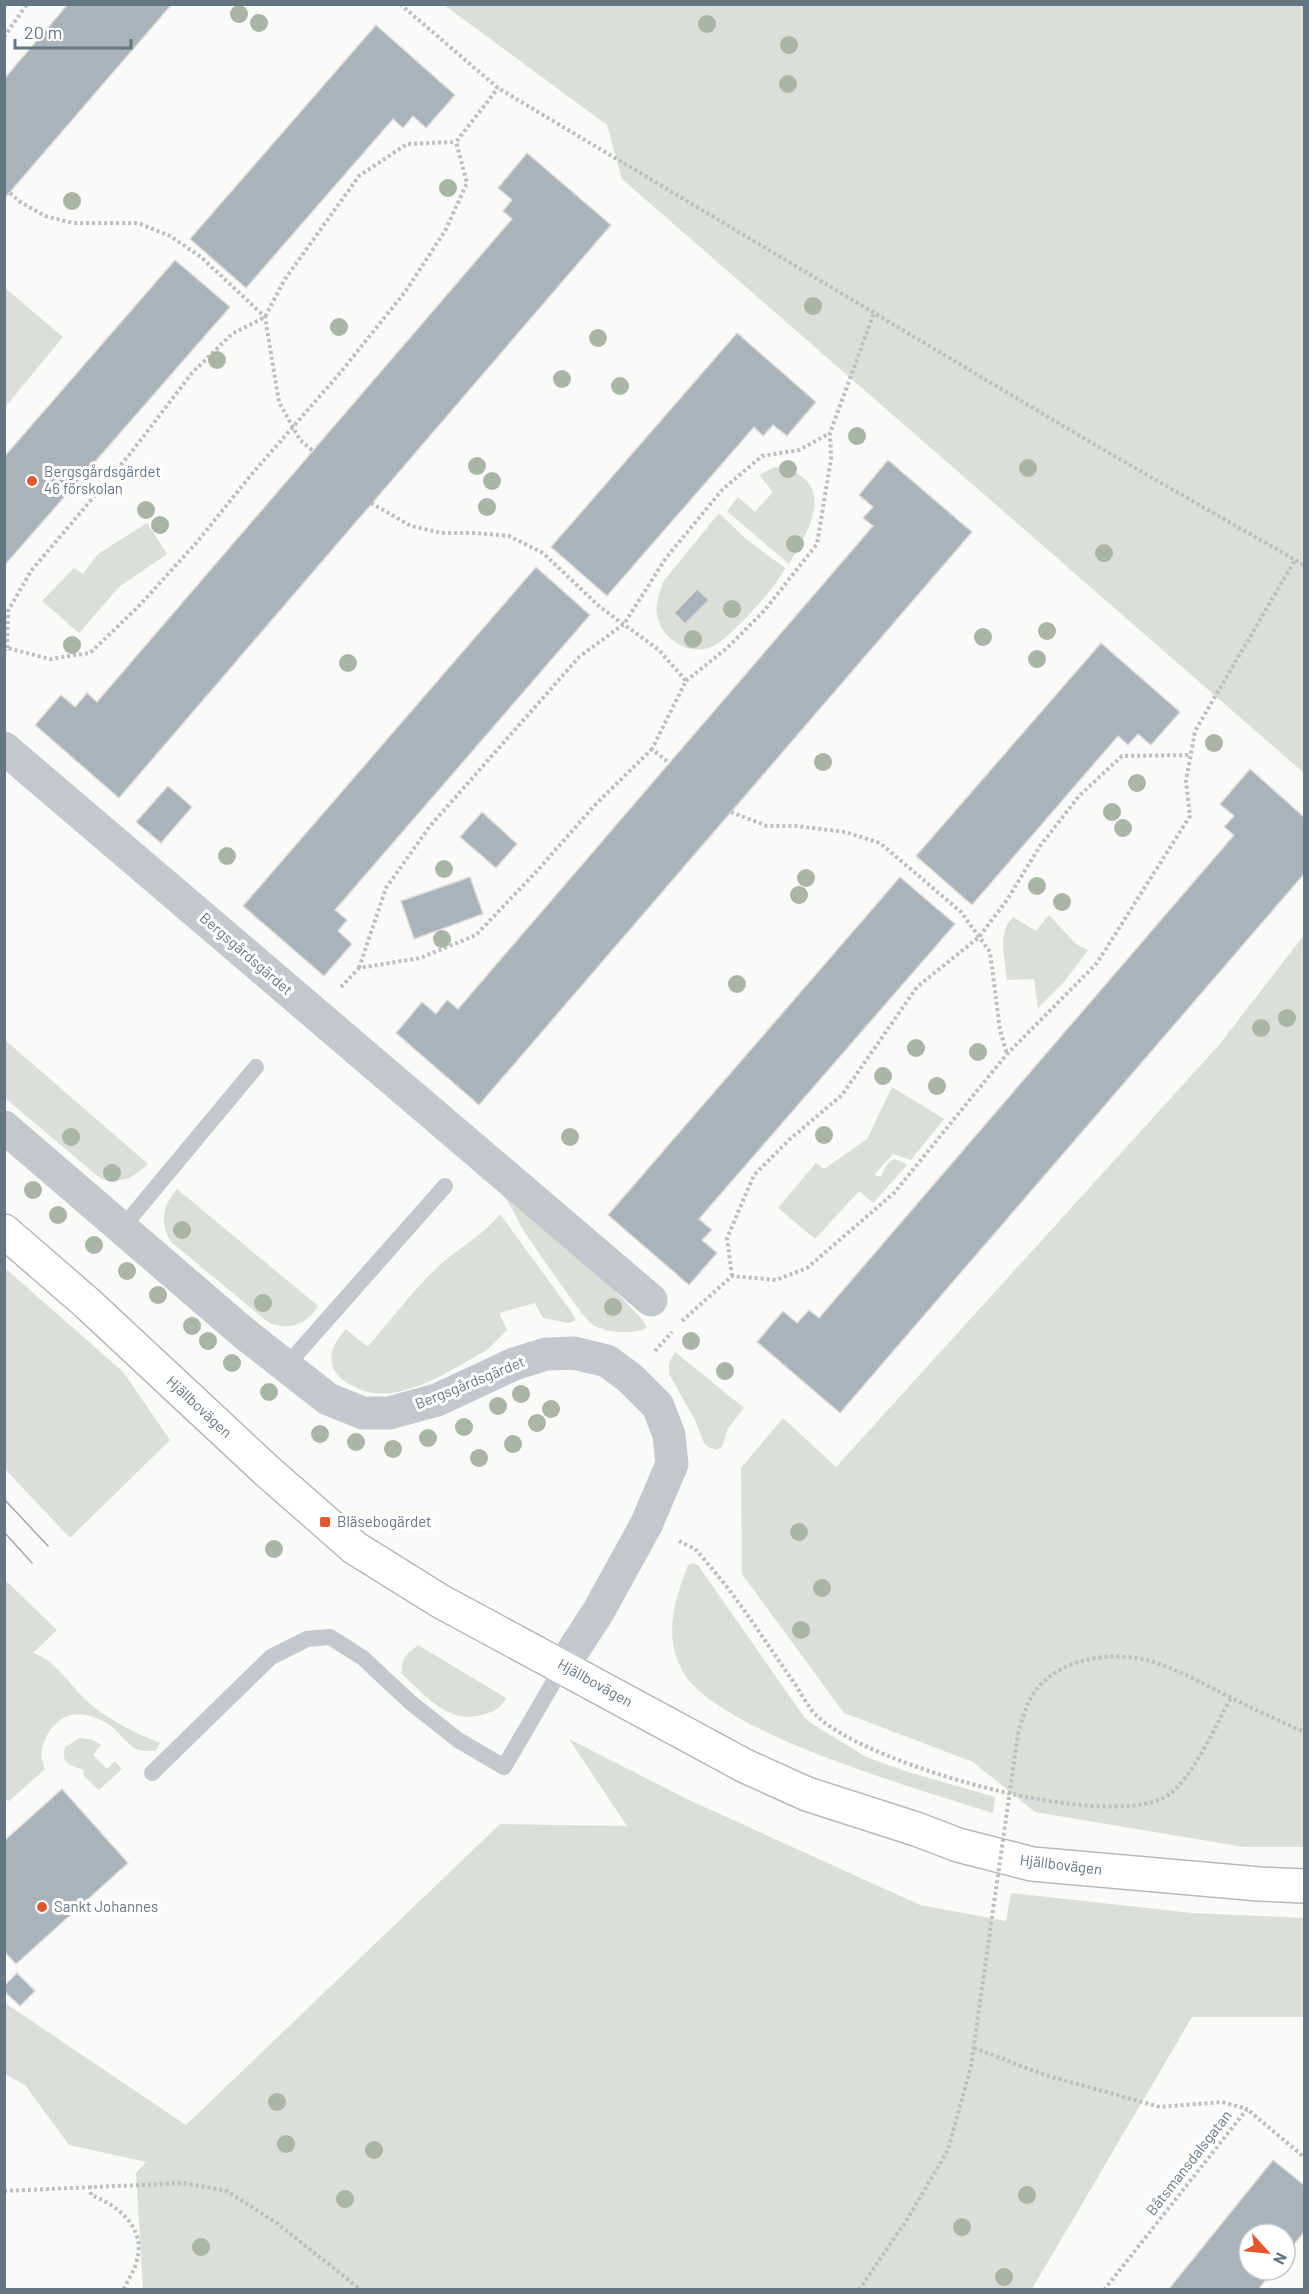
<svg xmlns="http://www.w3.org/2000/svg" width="1309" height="2294" viewBox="0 0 1309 2294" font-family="Barlow,sans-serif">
	<rect width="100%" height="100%" fill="#fafaf8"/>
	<g fill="#dadfd7">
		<polygon points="444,5 1304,5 1304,773 622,179 607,125"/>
		<polygon points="5,288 63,337 5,407 4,288"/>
		<path d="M 782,467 C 838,484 809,530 789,564 L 727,511 L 738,497 L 755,512 L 773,492 L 759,475 L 773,468 Z"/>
		<path d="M 719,513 L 746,539 L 785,568 C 779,584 733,634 717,644 C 693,659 661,641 657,614 C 655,603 660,592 663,582 Z"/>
		<polygon points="147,523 167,554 119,587 79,633 42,601 74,568 83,574 98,554"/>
		<path d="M 1049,915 L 1076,944 L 1088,950 L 1064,982 L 1038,1008 L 1034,979 L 1007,980 C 1005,958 997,933 1013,917 L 1036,931 Z"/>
		<polygon points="1304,935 1304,1847 1244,1847 1035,1812 973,1762 844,1713 742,1574 741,1468 783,1418 836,1467 1219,1045"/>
		<path d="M 5,1040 L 148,1164 C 134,1178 119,1185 100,1178 L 5,1098 Z"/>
		<path d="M 892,1087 L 944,1119 L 911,1160 L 893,1154 L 874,1175 L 881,1177 C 888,1162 890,1153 907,1165 L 873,1203 L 859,1191 L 815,1239 L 778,1208 L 816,1163 L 824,1169 L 867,1139 Z"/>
		<path d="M 489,1172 L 507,1180 L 643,1320 L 647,1328 C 631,1335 608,1333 593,1325 C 585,1321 532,1243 524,1231 C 514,1215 502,1182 481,1179 Z"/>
		<path d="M 177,1189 L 318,1306 C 307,1324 288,1332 268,1322 L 171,1242 C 159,1223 163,1205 177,1189 Z"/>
		<path d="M 500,1214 L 570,1310 L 575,1318 L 575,1321 L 568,1323 L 543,1318 L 535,1303 L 499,1313 L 507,1330 L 487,1350 C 450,1370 395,1410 353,1386 C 344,1382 337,1376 333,1367 C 328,1352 336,1340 346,1329 L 366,1346 L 368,1346 C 392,1319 414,1289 440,1265 C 459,1247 484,1235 500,1214 Z"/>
		<polygon points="5,1268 123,1372 170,1440 70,1538 5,1469"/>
		<polygon points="675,1352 744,1408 728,1428 722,1447 716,1450 708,1447 704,1443 695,1420 669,1374 669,1363"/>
		<path d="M 693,1563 L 698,1565 L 804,1717 L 814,1725 L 866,1757 L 905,1771 L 995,1797 L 993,1813 C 924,1791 714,1732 682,1670 C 663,1634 675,1600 688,1565 Z"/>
		<path d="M 5,1580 L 57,1630 L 33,1653 C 56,1660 70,1686 88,1702 C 108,1720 135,1733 160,1743 L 155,1751 C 148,1751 142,1752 136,1749 C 125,1743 119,1731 108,1724 C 82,1708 57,1710 44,1742 C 40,1751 41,1760 45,1769 L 9,1801 L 5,1800 Z"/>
		<path d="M 418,1645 L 506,1698 C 501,1708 495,1711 485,1714 C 449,1726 426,1696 402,1674 C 401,1657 406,1655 418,1645 Z"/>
		<path d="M 80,1738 L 93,1740 L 101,1745 L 93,1755 L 107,1769 L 115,1761 L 122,1769 L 99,1790 L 84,1776 L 83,1770 C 69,1764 61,1765 65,1747 Z"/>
		<polygon points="569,1739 689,1800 920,1905 1006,1921 1011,1893 1192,1913 1304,1918 1304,2017 1192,2017 1032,2289 143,2289 136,2173 146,2162 69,2145 25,2085 5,2074 5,2003 186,2125 500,1824 627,1826"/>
	</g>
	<g fill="#aab3b9" stroke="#dcdcda" stroke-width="1.5">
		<polygon points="68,4 172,4 4,199 4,79"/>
		<polygon points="376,25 455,95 426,128 413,116 403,128 393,119 246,288 190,239"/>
		<polygon points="527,153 611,225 119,798 35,725 61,695 75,707 87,693 97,702 512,219 503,211 512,200 498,188"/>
		<polygon points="175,260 230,307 4,566 4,457"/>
		<polygon points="737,333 816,402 787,436 773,425 763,436 754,427 607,596 551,547"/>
		<polygon points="888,460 972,532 479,1105 396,1033 422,1002 436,1014 447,1000 458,1009 873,526 863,518 873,507 859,495"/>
		<polygon points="536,567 590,615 335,910 347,920 338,931 352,944 324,976 243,906"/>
		<polygon points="697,589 709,600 685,624 674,613"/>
		<polygon points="1101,643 1180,712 1151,745 1138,734 1128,745 1118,736 972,905 916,856"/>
		<polygon points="1250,769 1304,817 1304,874 840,1413 757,1342 783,1311 797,1323 809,1310 819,1318 1234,835 1224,827 1234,816 1220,804"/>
		<polygon points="168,786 192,807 161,843 136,822"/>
		<polygon points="482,812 517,844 496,868 460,837"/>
		<polygon points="470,877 483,914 414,939 401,901"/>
		<polygon points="900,877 955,924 699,1219 712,1230 702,1240 717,1253 689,1285 608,1215"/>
		<polygon points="62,1789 128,1863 16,1964 4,1951 4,1841"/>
		<polygon points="17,1973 35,1991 20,2006 4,1991 4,1986"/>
		<polygon points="1273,2160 1304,2185 1304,2232 1285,2256 1285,2234 1249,2234 1249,2270 1273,2270 1258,2290 1168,2290"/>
	</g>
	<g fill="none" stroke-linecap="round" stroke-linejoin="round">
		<g stroke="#b3babf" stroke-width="36">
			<polyline id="secondary" points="4,1231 87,1303 266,1470 355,1548 440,1601 745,1766 807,1794 916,1829 958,1845 1032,1864 1259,1884 1304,1886"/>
		</g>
		<g stroke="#bbbfc2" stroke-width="4" stroke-dasharray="3 3" stroke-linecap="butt">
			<polyline points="400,4 498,88 1095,445 1304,565"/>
			<polyline points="4,37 27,4"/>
			<polyline points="10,193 19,201 45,216 73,223 138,223 170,236 201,257 265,317 279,402 300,440 313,451"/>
			<polyline points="371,503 411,526 442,533 476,533 509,536 543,553 600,607 659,650 686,681 652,749 669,763"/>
			<polyline points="7,648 8,611 31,571 130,454 192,373 232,334 265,317 285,279 359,176 407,144 456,142"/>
			<polyline points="4,651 7,648 50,659 90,653 138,607 197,542 251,475 340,373 405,292 445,231 467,183 456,142 498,88"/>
			<polyline points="686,681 727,648 764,611 817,544 831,459 830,433 874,313"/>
			<polyline points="731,812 767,826 797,826 845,832 880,843 961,912 990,952 1000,1030 1007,1054"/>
			<polyline points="359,968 386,888 430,826 579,657 624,624 666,558 722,490 762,456 799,450 830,433"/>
			<polyline points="341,987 359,968 420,958 476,935 537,871 595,805 652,749"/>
			<polyline points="732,1276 727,1238 754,1175 790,1139 842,1095 917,987 979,937 1007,900 1040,846 1079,796 1122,756 1191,755"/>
			<polyline points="682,1321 732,1276 776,1280 807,1268 894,1193 1007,1054 1097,963 1190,816 1186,781 1195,731 1295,560"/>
			<polyline points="655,1351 672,1332"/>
			<path d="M 679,1541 C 684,1544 690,1546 695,1549 C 701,1555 707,1563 713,1570 C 743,1605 768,1646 795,1684 C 802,1695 809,1709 818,1717 C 869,1765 1105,1833 1167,1796 C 1191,1781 1217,1723 1231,1698"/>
			<path d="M 1018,1734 C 1023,1717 1027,1699 1040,1685 C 1067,1657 1112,1652 1147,1660 C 1176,1668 1203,1684 1230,1697 C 1255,1710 1280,1721 1304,1732"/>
			<polyline points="974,2048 1045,2075 1160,2107 1222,2102 1247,2109"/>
			<path d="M 90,2186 L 91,2195 C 118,2205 146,2228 137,2260 C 135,2270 128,2280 123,2290"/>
			<polyline points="4,2191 184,2183 227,2191 278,2224 361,2290"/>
			<polyline points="859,2290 906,2221 948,2150 971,2066 980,2002"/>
			<polyline points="1104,2290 1247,2109 1304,2157"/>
		</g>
		<g stroke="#c3c8cc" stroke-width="16">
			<polyline points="122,1228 256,1067"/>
			<polyline points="286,1366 445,1186"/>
			<polyline points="152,1773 271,1657 307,1639 330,1637 363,1658 410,1702 458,1740 504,1767 563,1666"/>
		</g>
		<g stroke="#c3c8cc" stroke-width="33">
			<polyline points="4,748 651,1300"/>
			<polyline points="4,1127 245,1334 328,1399 363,1413 389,1413 437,1400 514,1364 546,1354 574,1353 607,1361 630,1378 658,1406 669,1435 672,1464 646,1525 598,1612 563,1666"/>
		</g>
		<use href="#secondary" stroke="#fff" stroke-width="33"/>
		<g stroke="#a2aab0" stroke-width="1.5">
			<polyline points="4,1499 48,1546"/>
			<polyline points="4,1532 32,1563"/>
		</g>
		<polyline stroke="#bbbfc2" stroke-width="4" stroke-dasharray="3 3" stroke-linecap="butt" points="980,2002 1018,1734"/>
	</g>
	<g fill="#aab4a7">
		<circle cx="239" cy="14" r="9"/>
		<circle cx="259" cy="23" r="9"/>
		<circle cx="707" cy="24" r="9"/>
		<circle cx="789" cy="45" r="9"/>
		<circle cx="788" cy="84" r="9"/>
		<circle cx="448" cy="188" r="9"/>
		<circle cx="72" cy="201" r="9"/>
		<circle cx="813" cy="306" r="9"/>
		<circle cx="339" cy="327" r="9"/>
		<circle cx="598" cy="338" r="9"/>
		<circle cx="217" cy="360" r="9"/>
		<circle cx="562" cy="379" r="9"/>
		<circle cx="620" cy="386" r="9"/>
		<circle cx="857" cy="436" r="9"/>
		<circle cx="477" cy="466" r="9"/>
		<circle cx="1028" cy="468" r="9"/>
		<circle cx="788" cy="469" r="9"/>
		<circle cx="492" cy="481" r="9"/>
		<circle cx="487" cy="507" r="9"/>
		<circle cx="146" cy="510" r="9"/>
		<circle cx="160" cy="525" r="9"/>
		<circle cx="795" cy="544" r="9"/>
		<circle cx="1104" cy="553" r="9"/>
		<circle cx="732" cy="609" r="9"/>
		<circle cx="1047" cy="631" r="9"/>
		<circle cx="983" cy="637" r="9"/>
		<circle cx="693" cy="639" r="9"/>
		<circle cx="72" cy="645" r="9"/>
		<circle cx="1037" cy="659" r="9"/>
		<circle cx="348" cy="663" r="9"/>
		<circle cx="1214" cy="743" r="9"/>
		<circle cx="823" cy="762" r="9"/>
		<circle cx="1137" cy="783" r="9"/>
		<circle cx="1112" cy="812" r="9"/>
		<circle cx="1123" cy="828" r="9"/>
		<circle cx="227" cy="856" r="9"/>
		<circle cx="444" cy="869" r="9"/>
		<circle cx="806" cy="878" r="9"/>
		<circle cx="1037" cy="886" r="9"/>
		<circle cx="799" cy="895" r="9"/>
		<circle cx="1062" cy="902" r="9"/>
		<circle cx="442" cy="939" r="9"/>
		<circle cx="737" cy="984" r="9"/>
		<circle cx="1287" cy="1018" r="9"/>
		<circle cx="1261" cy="1028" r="9"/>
		<circle cx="916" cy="1048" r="9"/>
		<circle cx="978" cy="1052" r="9"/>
		<circle cx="883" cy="1076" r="9"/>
		<circle cx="937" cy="1086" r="9"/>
		<circle cx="824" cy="1135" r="9"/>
		<circle cx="71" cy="1137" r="9"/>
		<circle cx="570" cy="1137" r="9"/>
		<circle cx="112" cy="1173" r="9"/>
		<circle cx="33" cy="1190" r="9"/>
		<circle cx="58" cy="1215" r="9"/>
		<circle cx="182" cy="1230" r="9"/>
		<circle cx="94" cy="1245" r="9"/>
		<circle cx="127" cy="1271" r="9"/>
		<circle cx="158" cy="1295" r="9"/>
		<circle cx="263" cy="1303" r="9"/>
		<circle cx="613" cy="1307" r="9"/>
		<circle cx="192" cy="1326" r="9"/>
		<circle cx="208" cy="1341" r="9"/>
		<circle cx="691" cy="1341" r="9"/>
		<circle cx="232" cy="1363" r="9"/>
		<circle cx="725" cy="1371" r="9"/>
		<circle cx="269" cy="1392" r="9"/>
		<circle cx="521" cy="1394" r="9"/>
		<circle cx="498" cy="1406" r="9"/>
		<circle cx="551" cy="1409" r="9"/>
		<circle cx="537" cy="1423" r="9"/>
		<circle cx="464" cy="1427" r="9"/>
		<circle cx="320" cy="1434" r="9"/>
		<circle cx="428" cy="1438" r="9"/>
		<circle cx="356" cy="1442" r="9"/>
		<circle cx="513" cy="1444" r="9"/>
		<circle cx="393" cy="1449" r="9"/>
		<circle cx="479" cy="1458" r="9"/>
		<circle cx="799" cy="1532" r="9"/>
		<circle cx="274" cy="1549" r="9"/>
		<circle cx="822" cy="1588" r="9"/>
		<circle cx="801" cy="1630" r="9"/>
		<circle cx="277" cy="2102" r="9"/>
		<circle cx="286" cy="2144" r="9"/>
		<circle cx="374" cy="2150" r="9"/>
		<circle cx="1027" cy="2195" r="9"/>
		<circle cx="345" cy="2199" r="9"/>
		<circle cx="962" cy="2227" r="9"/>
		<circle cx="201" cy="2247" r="9"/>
		<circle cx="1004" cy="2277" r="9"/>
	</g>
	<g fill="#e4572e" stroke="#fff" stroke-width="2">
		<circle cx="32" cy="481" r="6"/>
		<rect x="319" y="1516" width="12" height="12" rx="3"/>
		<circle cx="42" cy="1907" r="6"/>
	</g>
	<g text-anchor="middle" stroke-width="6" stroke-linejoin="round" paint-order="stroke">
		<g font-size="15" fill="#657683" stroke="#fff" text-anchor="start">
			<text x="44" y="477">Bergsgårdsgärdet<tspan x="44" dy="17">46 förskolan</tspan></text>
			<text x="337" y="1527">Bläsebogärdet</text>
			<text x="54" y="1912">Sankt Johannes</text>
		</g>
		<g font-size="15" fill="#657683" stroke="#fff">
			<text transform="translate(246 954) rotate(41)" y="5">Bergsgårdsgärdet</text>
			<text transform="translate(470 1383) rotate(-22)" y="5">Bergsgårdsgärdet</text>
			<text transform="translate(199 1407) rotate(43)" y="5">Hjällbovägen</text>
			<text transform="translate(595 1683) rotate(29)" y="5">Hjällbovägen</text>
			<text transform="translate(1061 1865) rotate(7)" y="5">Hjällbovägen</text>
			<text transform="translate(1189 2163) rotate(-52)" y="5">Båtsmansdalsgatan</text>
		</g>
	</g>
	<rect width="1309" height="2294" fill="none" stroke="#657683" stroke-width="12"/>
	<g transform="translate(1267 2252) rotate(117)"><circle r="28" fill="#ffffff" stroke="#c1c8cd" stroke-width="1.5"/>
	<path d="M0-4.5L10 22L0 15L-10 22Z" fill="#e4572e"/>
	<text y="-9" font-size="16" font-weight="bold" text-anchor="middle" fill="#657683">N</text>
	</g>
	<path d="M15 39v9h116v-9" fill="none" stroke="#657683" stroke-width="3"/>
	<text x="24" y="39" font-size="18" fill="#657683" stroke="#ffffff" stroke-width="4.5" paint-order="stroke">20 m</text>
</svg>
